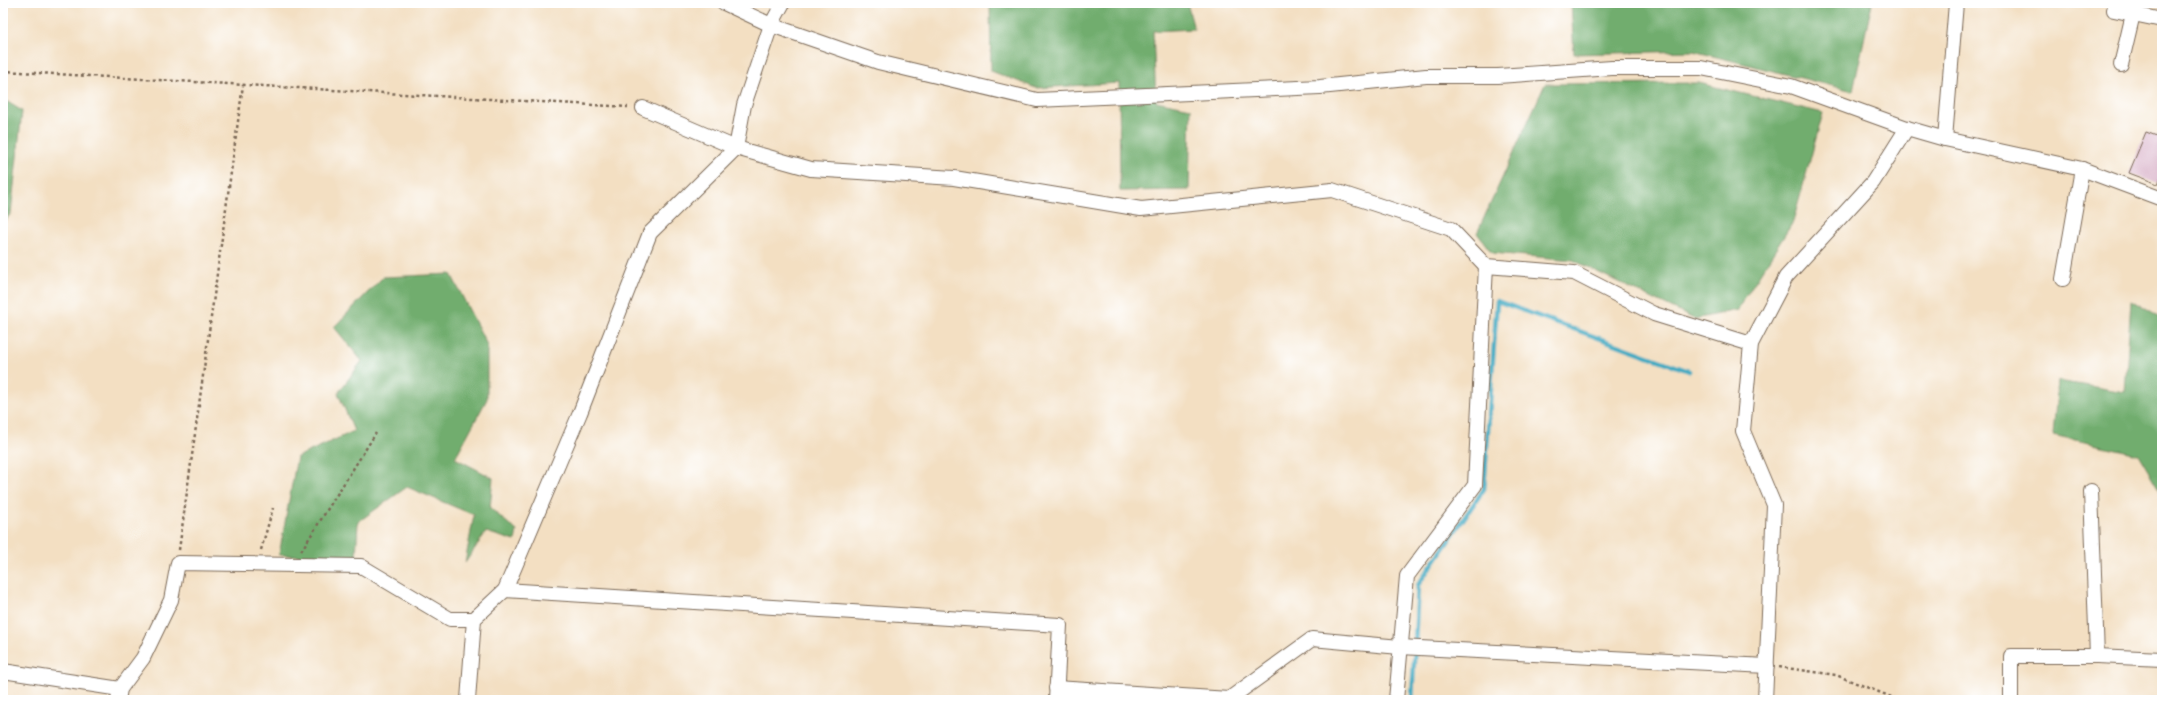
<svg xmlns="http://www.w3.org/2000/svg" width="2165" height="703" viewBox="0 0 2165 703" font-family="'Old Standard TT',serif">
	<rect width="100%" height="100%" fill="#fff"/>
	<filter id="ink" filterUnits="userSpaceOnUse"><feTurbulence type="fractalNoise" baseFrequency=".025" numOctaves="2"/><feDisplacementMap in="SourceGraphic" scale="8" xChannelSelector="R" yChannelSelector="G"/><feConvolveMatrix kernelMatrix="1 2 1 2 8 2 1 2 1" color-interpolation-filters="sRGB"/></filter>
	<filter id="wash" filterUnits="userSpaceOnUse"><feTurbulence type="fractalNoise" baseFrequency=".012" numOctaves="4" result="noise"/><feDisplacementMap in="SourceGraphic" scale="16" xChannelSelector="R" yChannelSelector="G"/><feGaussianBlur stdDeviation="0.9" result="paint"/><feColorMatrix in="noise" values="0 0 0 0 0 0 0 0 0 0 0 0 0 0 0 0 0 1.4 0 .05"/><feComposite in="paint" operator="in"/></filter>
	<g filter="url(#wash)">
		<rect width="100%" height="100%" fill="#f3dfc2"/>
		<g fill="#71ad6e" stroke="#566c46">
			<polygon points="990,3 1187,3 1194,29 1153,31 1156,101 1191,108 1189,190 1120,191 1119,83 1036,88 991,71"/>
			<polygon points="1571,3 1872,3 1853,91 1693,51 1574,54"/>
			<polygon points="1699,83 1823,113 1793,222 1737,310 1694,319 1573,260 1492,253 1477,233 1545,84"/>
			<polygon points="3,99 22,111 11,213 3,224"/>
			<polygon points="451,274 487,345 487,399 455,458 493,478 490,508 517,531 515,541 486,532 465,563 474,515 407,487 358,522 356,557 279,555 297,457 354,431 338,393 362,361 334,327 383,277"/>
			<polygon points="2131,300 2162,319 2162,494 2138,454 2053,435 2058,381 2125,392"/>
		</g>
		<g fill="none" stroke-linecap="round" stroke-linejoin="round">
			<polyline stroke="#42aac2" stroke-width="4.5" points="1412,700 1418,585 1484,489 1497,301 1689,371"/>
		</g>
		<g id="blocks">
			<polygon fill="#d6abc4" points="2146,132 2162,138 2162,174 2158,184 2129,173"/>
		</g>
	</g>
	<g filter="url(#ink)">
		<use href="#blocks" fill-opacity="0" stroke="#7b6957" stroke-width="1"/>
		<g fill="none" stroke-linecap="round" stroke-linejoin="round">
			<g stroke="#7b6957" stroke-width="16">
				<g id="street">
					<polyline points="724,3 771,25 878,62 1037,100 1320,87 1426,76 1498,76 1612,68 1701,68 1791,86 1907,128 1945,139 2082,169 2162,199"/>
					<polyline points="2116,3 2114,10 2162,20"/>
					<polyline points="2121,65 2133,14"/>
					<polyline points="643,108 736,148 811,169 954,178 1141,209 1332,190 1451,229 1486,266 1574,273 1654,314 1751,344"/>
					<polyline points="1945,139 1956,3"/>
					<polyline points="2063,279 2082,169"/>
					<polyline points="2091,491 2097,656"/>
					<polyline points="505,590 1060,625 1056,700"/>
					<polyline points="3,671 120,689"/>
					<polyline points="1056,688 1229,699 1312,639 1400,647 1767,666"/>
					<polyline points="118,700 120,689 143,658 171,600 178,563 361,566 450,619 474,619"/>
					<polyline points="468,700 474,619 505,590 580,413 650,233 736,148 744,105 771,25 783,3"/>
					<polyline points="1396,700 1407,576 1475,485 1486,266"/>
					<polyline points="1765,700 1774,505 1743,431 1751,344 1786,277 1873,182 1907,128"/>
					<polyline points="2011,700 2011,656 2097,656 2162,659"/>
				</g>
			</g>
			<g stroke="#7b6957" stroke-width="2.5" stroke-dasharray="3 3" stroke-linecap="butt">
				<polyline points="3,71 628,107"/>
				<polyline points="179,550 243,85"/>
				<polyline points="261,550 273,508"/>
				<polyline points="301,551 376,433"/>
				<polyline points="1779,667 1836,675 1899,700"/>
			</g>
			<use href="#street" stroke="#fff" stroke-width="14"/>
		</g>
	</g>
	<rect width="2165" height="703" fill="none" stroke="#fff" stroke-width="16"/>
</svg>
